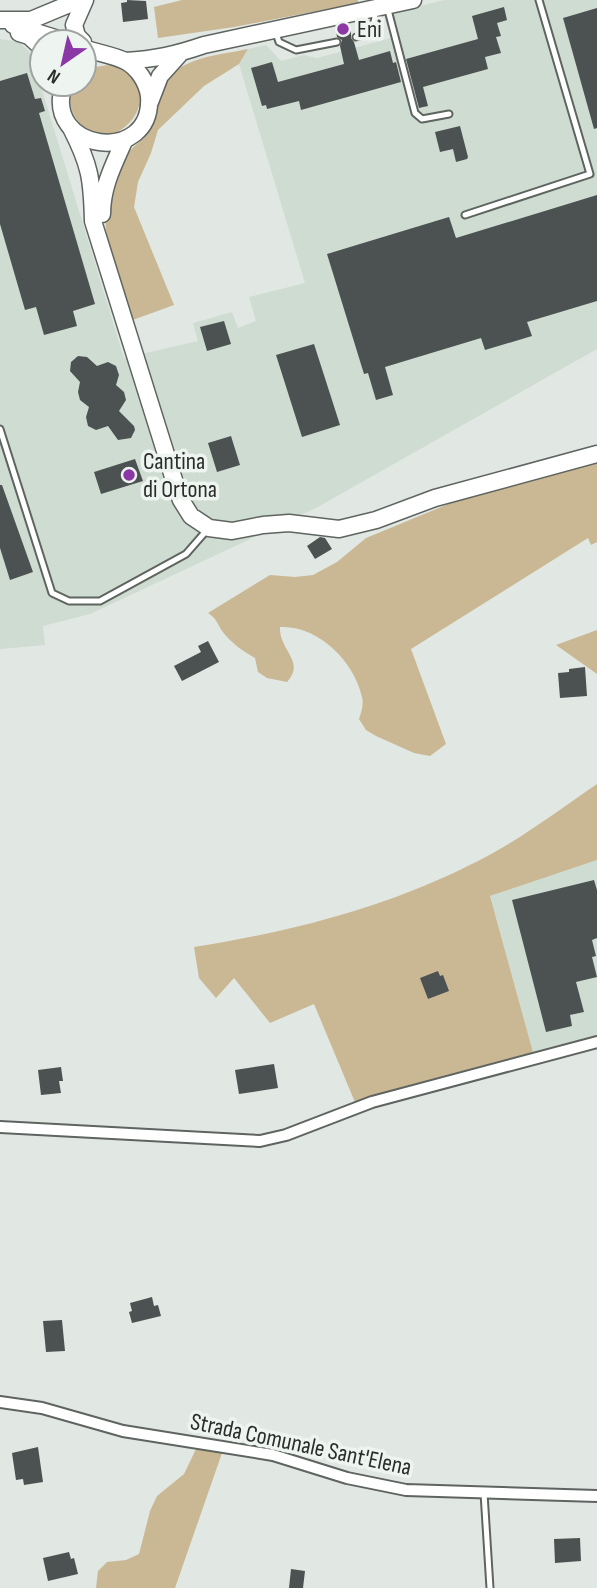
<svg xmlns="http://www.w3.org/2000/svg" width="597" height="1588" viewBox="0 0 597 1588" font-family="'Sofia Sans Condensed',sans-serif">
	<rect width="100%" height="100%" fill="#e1e7e2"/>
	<path fill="#cfdcd2" d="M444,0H597V349L316,508L90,614L43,626L45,645L0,649V39L20,42L31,54L124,358L198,341L193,323L232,312L238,328L256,321L249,297L305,283L239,64L248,49L266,45L281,61L304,55L317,58L391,38L384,15Z
		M597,860V1038L534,1056L490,896Z"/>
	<path fill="#cab894" d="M182,0H358V3L234,27L158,38L154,7Z
		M248,49L239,64L204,86L158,130L151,153L138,182L134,207L174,305L130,321C116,275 92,222 115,175C118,167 123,158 129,152C136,143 146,139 151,128C157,115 157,101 163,87C176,57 220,55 248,49Z
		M111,65C179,89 111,168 77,120C69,109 68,96 74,84H84V73C92,66 101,66 111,65Z
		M597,459V542L591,545L588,538L411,649L446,744L430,756L414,753L376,736L366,730L359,719C361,713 364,704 362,697C354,661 318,625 280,627C279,651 306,661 287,682L267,678L258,672L255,658C244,652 230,642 222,631C217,623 217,619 208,613L270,575L295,577L313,575L337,562L366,538L463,498Z
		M597,630V674L556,645Z
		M597,784V860L490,896L534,1056L357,1107L314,1004L270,1023L234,978L216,998L199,978L194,947C294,931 389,907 480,860C521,839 559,810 597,784Z
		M196,1449L222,1453L175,1588H96L98,1571L107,1562L126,1560L139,1554L150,1511L157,1496L184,1474Z"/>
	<path fill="#4b5251" d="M127,0L146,1L148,19L123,22L121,3L127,2Z
		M504,7L507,20L497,23L501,36L496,37L501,53L485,57L488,69L423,87L428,106L419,108L406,59L478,39L472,16Z
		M597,8V128L594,129L563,18Z
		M351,28V38L354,42L359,60L390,51L393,63L396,62L401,82L301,110L299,101L267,109L266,105L262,106L251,68L272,62L278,82L344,64L340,46L342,40L337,37L336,31Z
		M27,73L35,99L41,98L45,111L39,113L95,304L73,311L77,326L44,335L36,307L25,310L0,224V81Z
		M460,126L468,157L467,159L456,162L453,149L440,152L435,132Z
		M597,195V301L527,322L532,336L485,350L481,338L385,367L393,395L376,400L368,373L364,374L327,254L449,217L456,238Z
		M224,321L231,344L207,351L200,327Z
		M314,344L340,425L302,437L276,355Z
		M78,356L87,357L97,366L108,362L116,366L119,375L116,385L124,392L126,400L119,411L134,426L135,430L131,438L118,440L108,426L96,430L88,426L86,417L89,407L80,400L78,392L80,382L70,371L71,362Z
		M231,436L240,465L217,472L208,443Z
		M135,459L143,481L101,494L94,472Z
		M0,485H2L33,572L10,580L0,548Z
		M320,537L325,538L332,549L315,559L307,546Z
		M208,641L219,662L182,681L174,666L201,652L198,646Z
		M585,667L587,696L560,698L558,673L569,672V669Z
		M594,880L597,890V938L592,940L596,956L592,957L597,977L576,982L584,1012L570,1015L572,1026L546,1032L512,900Z
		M438,971L440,976L443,975L449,991L428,999L420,978Z
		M274,1064L278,1088L239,1094L235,1070Z
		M61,1067L63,1081H59L61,1093L41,1095L38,1070Z
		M152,1297L154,1306L158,1305L161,1316L132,1323L129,1312L132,1311L130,1303Z
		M62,1320L65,1351L46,1352L43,1321Z
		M38,1447L43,1482L24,1485L23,1479L16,1480L12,1453Z
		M580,1538L581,1561L555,1563L554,1539Z
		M69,1552L71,1559L74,1558L78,1574L48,1581L43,1558Z
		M291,1569L305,1571L303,1588H289Z"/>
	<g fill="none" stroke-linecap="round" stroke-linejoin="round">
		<defs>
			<path id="lane" d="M388,10L415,113L422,119L449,114
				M276,33L279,42L296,50L337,42
				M356,37L371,33L375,18L373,10
				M465,215L590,174L539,0
				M0,429L52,593L69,601H100L186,554L207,530
				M484,1493L490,1588"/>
			<path id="street" d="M0,1127L260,1141L286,1135L372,1102L597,1042
				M0,1402L42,1408L123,1431L273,1455L347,1478L406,1490L597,1496"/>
			<path id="secondary" d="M0,20H31L79,0
				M13,25L68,42
				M19,33L29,36L42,48
				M83,42L77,36L74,25L85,0
				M125,61C155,59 175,55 204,45L413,0
				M64,84C41,152 154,167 149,96C147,82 138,68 125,61C113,55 97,53 84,48
				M150,102L160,76L179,55
				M71,128C90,165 92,179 93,221L175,483L181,500L191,516L209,528L232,531L263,525L289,523L339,529L376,520L435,498L597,454
				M102,214C102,186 114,164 125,139"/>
		</defs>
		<use href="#lane" stroke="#5e645f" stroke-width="9"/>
		<use href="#street" stroke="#5e645f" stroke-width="14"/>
		<use href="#secondary" stroke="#5e645f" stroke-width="19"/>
		<use href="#lane" stroke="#fff" stroke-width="5"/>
		<use href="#street" stroke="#fff" stroke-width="10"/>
		<use href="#secondary" stroke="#fff" stroke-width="16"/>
	</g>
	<g fill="#8b38a6" stroke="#eef4ef" stroke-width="2.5">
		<circle cx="343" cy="29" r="7"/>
		<circle cx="129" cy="475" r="7"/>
	</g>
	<g text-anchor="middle" stroke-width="7" stroke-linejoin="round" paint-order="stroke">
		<g font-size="24" fill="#2b2d2b" stroke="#eef4ef" text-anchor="start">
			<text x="357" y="37">Eni</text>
			<text x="143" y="469">Cantina<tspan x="143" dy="28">di Ortona</tspan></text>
		</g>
		<g font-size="24" fill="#2b2d2b" stroke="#eef4ef">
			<text transform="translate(301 1444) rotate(12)" y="8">Strada Comunale Sant'Elena</text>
		</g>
	</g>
	<g transform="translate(63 63) rotate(214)"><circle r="33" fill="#eef4ef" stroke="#a0a4a1" stroke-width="2"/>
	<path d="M0-5L12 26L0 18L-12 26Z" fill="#8b38a6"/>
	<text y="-10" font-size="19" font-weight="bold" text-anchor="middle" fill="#2b2d2b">N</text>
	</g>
</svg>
